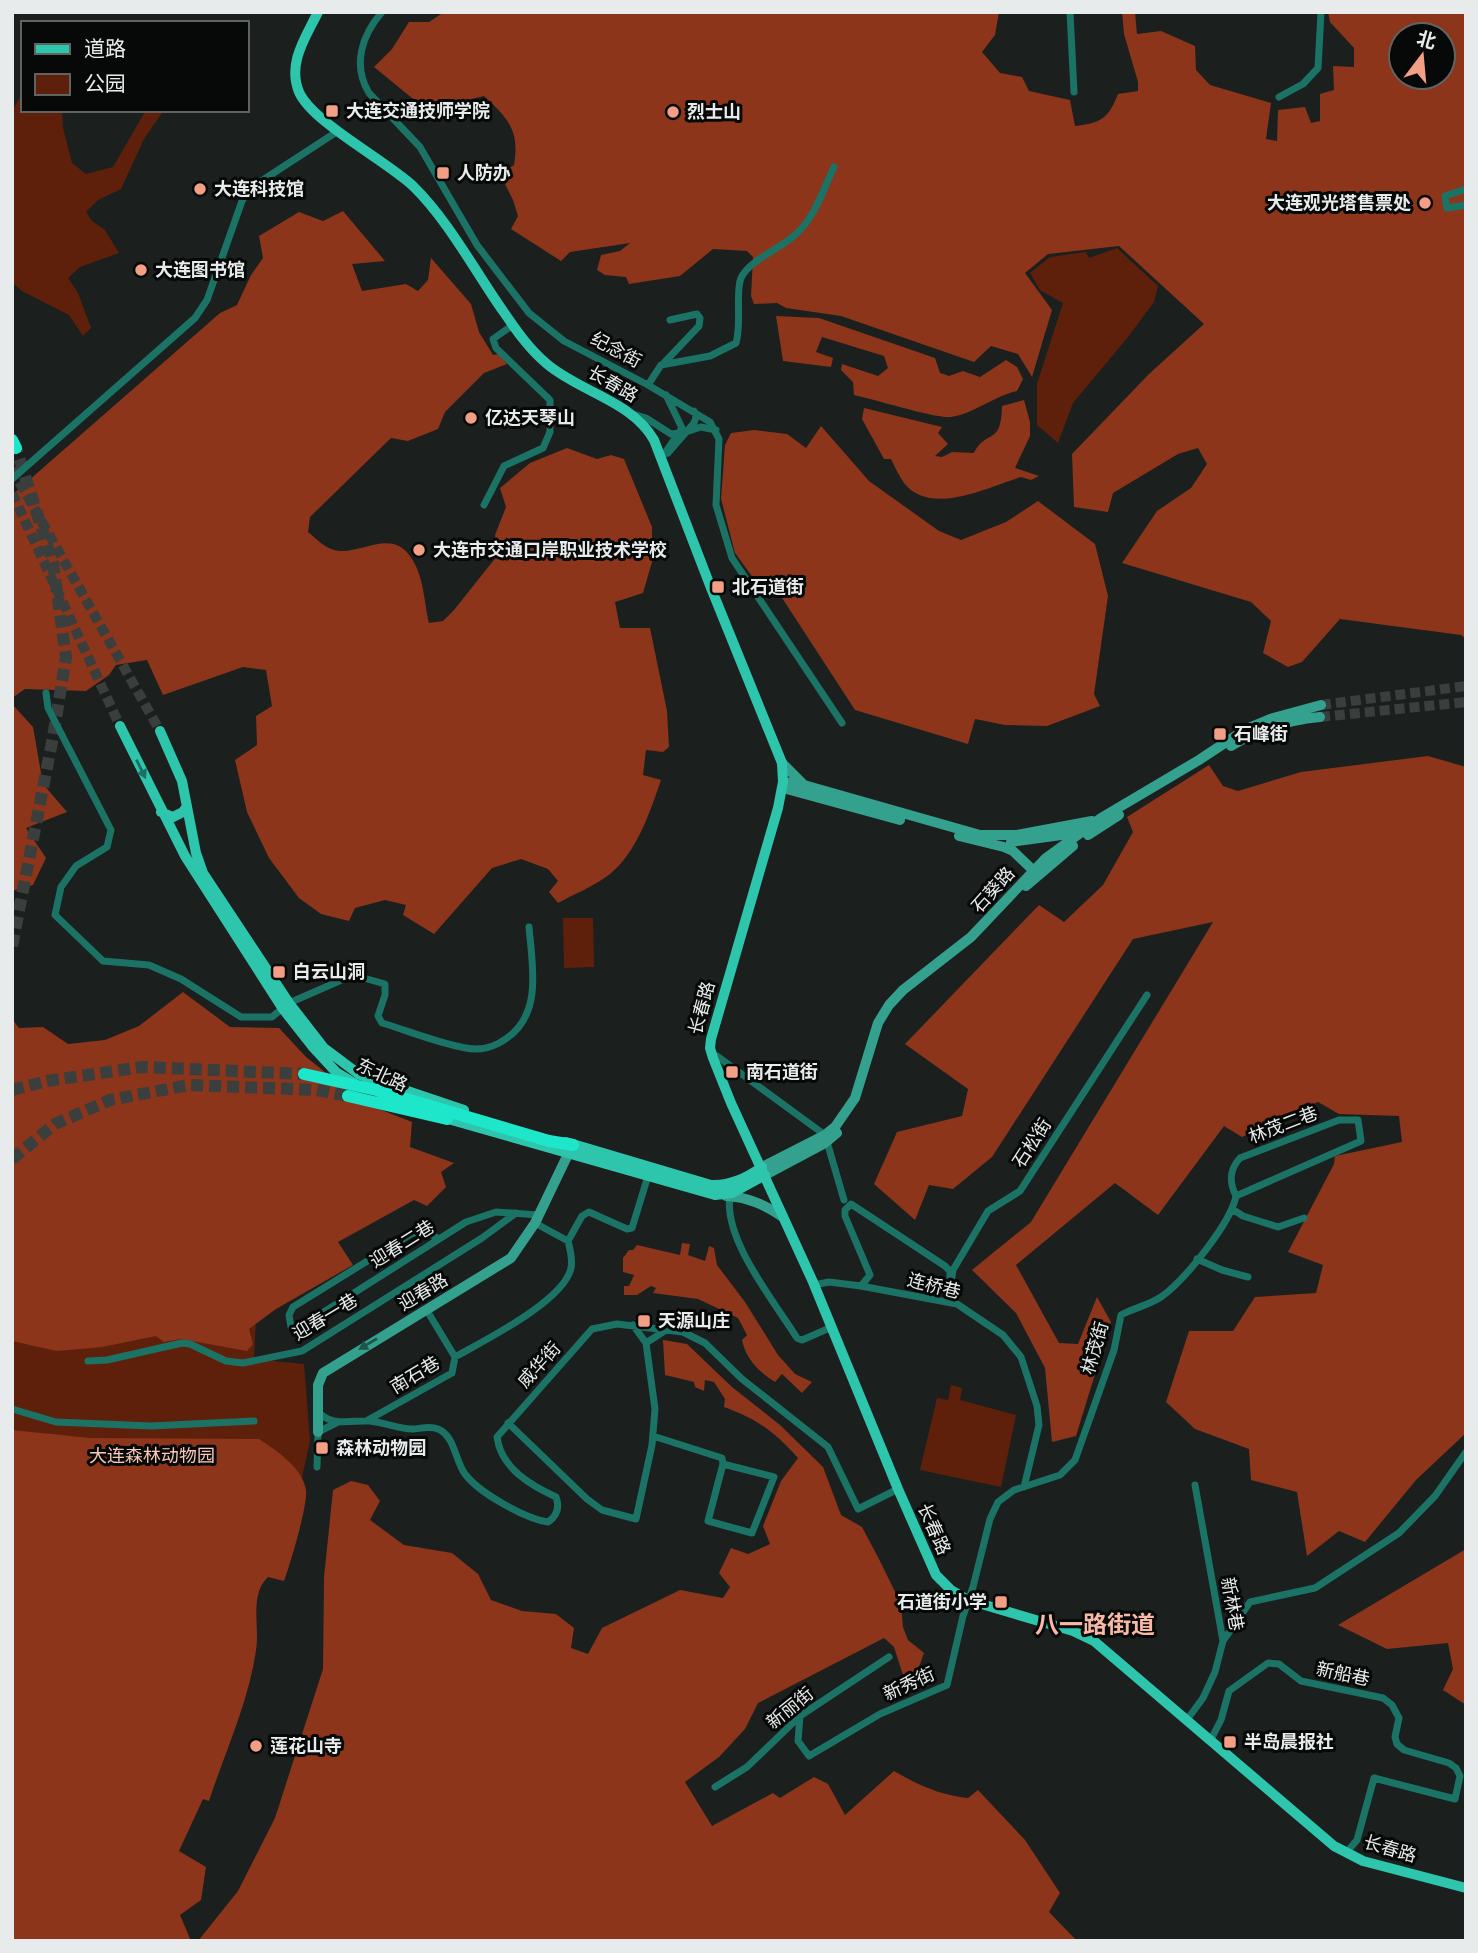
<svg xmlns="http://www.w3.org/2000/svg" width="1478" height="1953" viewBox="0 0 1478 1953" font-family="Arial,'Noto Sans SC',sans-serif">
	<rect width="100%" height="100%" fill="#1b1f1e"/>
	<path fill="#5f200b" d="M23,91V110H62L63,128L72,163L86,174L113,167L146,110H164L144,139L121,189L98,200L86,212L92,221L105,230L119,253L80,267L68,278L78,293L91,328L83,336L69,315L22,291L12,282V112Z
		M1117,248L1158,286L1154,302L1128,337L1073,403L1058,443L1037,425V384L1063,303L1040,290L1030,273L1050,257L1086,252L1089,258Z
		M563,918H593L594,967L564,968Z
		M12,1179L258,1278L254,1359L304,1364L310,1441L288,1541L16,1941H12Z
		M951,1385L962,1388L960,1400L1016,1415L1001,1487L920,1470L937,1398L948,1400Z"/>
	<path fill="#8c351a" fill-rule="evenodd" d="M444,12H999L995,35L982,52L1000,73L1022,77L1029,91L1070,100L1075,126C1101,123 1108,119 1118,94L1138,91V82L1124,34L1122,12H1135L1137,34L1161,31L1195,46L1196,70L1210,85L1271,103L1266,139L1277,141L1278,110L1305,107L1311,123L1320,121V94L1334,90L1333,66L1354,67V48L1330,22L1328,12H1466V639L1461,635L1340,619L1302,662L1288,667L1263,653L1271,621L1251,602L1122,563L1157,511L1191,488L1207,464L1198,448L1178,454L1113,493L1108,512L1074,507L1072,454L1149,374L1204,324L1119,246L1048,254L1025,273L1052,310L1032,377L1018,354L991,346L974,362L841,316L786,308L777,303L754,304L751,296L753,257L747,251L713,249L680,276L629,284L626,277L605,275L597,270L601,255L620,251L630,243L570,252L561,261L511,229L518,216L513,200L500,174L514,165C520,131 508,118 484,96L434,108L412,98L374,67L392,49L409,22H429ZM1401,35H1443V77H1401Z
		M343,211L385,261L352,264L362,291L406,284L418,291L428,280L431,258L471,304L479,332L493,355L499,354L507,364L484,373L445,412L438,429L408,441L391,438L310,517L308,532C318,540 326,550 340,551C364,552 392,530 410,556C424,575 424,602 429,623L443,621L454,610L497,556L495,535L506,507L500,488L530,463L567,448L597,459L611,455L624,459L652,527V562L643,593L615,602L620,628H650L667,711L669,747L663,752L646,750L643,775L661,780C650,812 637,852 610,874C595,886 574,894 558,903L549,892L558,881L548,869L521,859L492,868L434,934L403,915L406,905L385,900L355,908L349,921L321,914L299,898L269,858L247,812L235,760L257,745L256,716L272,706L266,670L243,667L163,695L147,660L116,665L109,675L86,691L25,689L12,698V495L220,313L237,305L251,275L263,258L259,236L299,212L323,221Z
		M776,316L819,318L935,358L940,373L949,376L963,371L980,377L1006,360L1017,367L1023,379L1017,391C994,396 973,414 951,417C937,419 873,399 854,395L853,382L841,370L842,364L878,376L888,368L884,356L822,337L816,352L833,358L831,367L783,361Z
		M1024,400L1030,422V436L1015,468L1039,476L1031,480L1021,477C987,487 931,517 904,483C899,476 895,467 891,459H884L862,419L864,408L942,427L938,433L948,444L935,456L942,457L952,452L974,453C987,428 1001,447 1002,406Z
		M821,426L869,481L939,531L961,540L1006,522L1038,501L1095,544L1108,596L1094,694L1100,706L1047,726L1005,725L975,719L968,744L855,710L773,584L762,590L735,553L721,499L725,445L731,433L754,430L787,434L806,448Z
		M12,704L33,727L43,784L67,812L26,828L46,858L33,885L12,891Z
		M1428,756L1466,767V1433L1416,1480L1365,1542L1339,1531L1307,1556L1297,1492L1251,1480L1249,1449L1195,1429L1166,1402L1189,1331H1233L1255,1297L1316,1293L1323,1265L1288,1252L1334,1164L1335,1156L1402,1142L1399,1116L1339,1114L1318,1102L1242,1137L1224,1126L1158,1215L1115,1183L1016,1265L1059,1343L1078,1344L1097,1297L1111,1322L1076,1436L1052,1442L1045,1368L1016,1313L972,1270L1031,1222L1213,922L1133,939L992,1157L953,1189L929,1185L915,1220L874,1184L897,1132L962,1116L968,1089L905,1044L1039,905L1064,922L1103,885L1133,832L1127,817L1209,765L1223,786L1238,791L1301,772Z
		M183,992L230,1027L279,1028L306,1057L364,1103L412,1122L410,1147L454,1163L441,1172L446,1187L427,1206L414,1200L338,1242L353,1265L276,1309L249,1329L253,1344L247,1351L181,1339L164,1342L156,1336L102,1347L57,1351L12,1341V1019L19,1028L43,1027L68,1044L105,1040L139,1026Z
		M682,1243L690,1244L688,1255L705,1261L709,1246L714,1248L717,1265L745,1302L778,1355L795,1374L812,1382L802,1393L782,1374L775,1382C758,1371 746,1359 742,1340L747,1335L738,1318L698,1299L653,1293L656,1288L651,1286L637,1295H624V1286H629L634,1275L623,1272V1258L629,1250H633L637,1245L680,1255Z
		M663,1340L687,1344L732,1387L780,1425L823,1467L841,1515L862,1527L880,1561L901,1604L903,1627L908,1640L924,1653L915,1678L903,1675L894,1647L884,1638L758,1703L745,1729L719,1757L685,1782L712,1826L773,1793L780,1798L814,1777L828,1784L845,1815L894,1771C916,1784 942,1796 968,1798L978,1790L1025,1840L1060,1893L1049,1912L1077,1941H198L238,1891L275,1818L323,1669L324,1577L333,1490L351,1481L368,1485L380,1501L370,1520L404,1545L452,1553L478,1574L491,1600L522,1611L556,1614L574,1628L571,1648L588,1654L602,1628L680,1590L723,1598L730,1587L719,1573L731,1548L748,1554L770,1544L763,1526L781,1481L798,1458C773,1431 759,1420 724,1407L725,1399L714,1382L705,1380L704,1391L695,1387L694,1382L665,1375Z
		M12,1430L90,1438L259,1439C276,1450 303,1468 306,1490C308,1505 290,1565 284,1581L268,1577C249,1595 260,1626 256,1650C249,1701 225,1752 209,1801L203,1799L179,1851L206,1867L201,1900L180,1915L191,1941H12Z
		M1466,1549V1705L1443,1690L1453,1669L1448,1643L1387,1649L1338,1625Z"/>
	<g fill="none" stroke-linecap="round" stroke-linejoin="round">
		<path stroke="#3a3e3d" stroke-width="10" stroke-dasharray="10 5" stroke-linecap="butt" d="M1321,705L1466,686
			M1320,717L1466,702"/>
		<path stroke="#3a3e3d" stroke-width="10" stroke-dasharray="10 5" stroke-linecap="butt" d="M12,469L160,731
			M12,493L120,726"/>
		<path stroke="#3a3e3d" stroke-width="12" stroke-dasharray="12 6" stroke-linecap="butt" d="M12,946L53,737L66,657L53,563L16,448
			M12,1090L47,1081L142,1067L304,1074
			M12,1159L55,1124L110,1100L189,1085L317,1090L348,1096"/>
		<path stroke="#1b7365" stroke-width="7" d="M382,12C362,35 352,65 369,93L420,147L477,245L529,313L564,341L648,385L710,422L719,439L716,505L732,558L842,723
			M1070,12L1074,92
			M1279,97L1303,84L1318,68L1321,12
			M1466,189L1445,196L1447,208L1466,205
			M662,365L699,326L700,318L697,314L670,320
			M648,385L661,365L710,356L736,343C742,323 735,292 741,278C749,260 782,248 796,234C815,217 823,190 834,167
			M633,414L646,418L671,434L679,433
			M689,431L701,427L716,430
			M668,453L694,423L696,417L694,411
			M661,459L682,428L666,395
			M12,479L195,318L207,300L242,201L249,189L338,131
			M484,505L504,466L543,448L550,432V400L496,348L493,339L513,325
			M46,693L48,708L111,830L107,847L76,866L61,887L55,915L103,961L149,965L181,979L241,1017H272L289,1003L353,975L385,984V995L378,1016L382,1023C409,1031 437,1043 466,1048C480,1051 495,1047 507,1038C543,1013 532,964 529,927
			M717,1056L825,1135L844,1200
			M730,1196C723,1239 774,1301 797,1338L802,1340L832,1327
			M1232,1209L1243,1216L1278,1227L1304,1218
			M535,1223L568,1241
			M439,1239C429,1233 422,1229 411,1234L293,1307L289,1315L291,1327L297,1329L466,1222L496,1212L538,1215
			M1197,1259L1222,1270L1248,1277
			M814,1285L829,1282L861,1286L957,1304L1003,1335L1021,1357L1037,1406L1039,1425L1024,1487
			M861,1286L870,1275L845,1216V1210L851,1204L945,1266L950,1271V1279
			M948,1302L952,1292L951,1283L953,1270L988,1211L1020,1191L1147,995
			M646,1343L666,1330
			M455,1357C485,1340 564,1301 571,1268C573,1259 570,1249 568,1241L582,1216L589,1212L627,1229L632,1228L648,1176
			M88,1361L107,1360L182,1343L190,1344L226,1361L243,1363L302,1351L482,1238L516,1213
			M12,1409L56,1422L151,1426L254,1421
			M318,1412C332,1427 352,1420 369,1421C384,1422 397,1429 412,1429C421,1429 429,1425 438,1429C455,1436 455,1461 465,1474C479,1493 526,1519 548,1522C557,1516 560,1508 556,1497C530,1485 501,1468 497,1437L592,1329L617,1324L683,1332L705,1343L742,1379L828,1447L858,1509L898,1489
			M368,1420L452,1373L455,1357L426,1309
			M508,1423L587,1499L602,1510L636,1519L652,1445L655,1409L646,1343L633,1325
			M653,1436L722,1458L723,1464L708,1521L752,1533L774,1477L723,1464
			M317,1467L318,1432L338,1422
			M1223,1641L1250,1602L1315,1588L1399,1533L1435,1496L1466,1452
			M800,1716L798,1741L809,1756L880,1714L947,1685L963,1616L973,1587L990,1519L998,1502L1014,1490L1060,1475L1075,1460L1114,1350L1121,1315C1134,1308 1149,1305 1161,1297C1184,1281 1231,1223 1236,1196L1361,1141L1358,1120H1339L1240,1158C1229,1170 1229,1182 1236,1196
			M1186,1721L1203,1698L1215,1672L1223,1641L1195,1485
			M1210,1741L1221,1720L1229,1691L1268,1663L1279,1664L1301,1681L1383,1698L1392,1705L1399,1718L1395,1737L1397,1744L1404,1750L1449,1763L1456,1768L1460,1776L1455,1799L1374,1778L1357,1840L1346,1853
			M715,1787L747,1767L800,1716L889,1657"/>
		<path stroke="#34a08e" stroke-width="10" d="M1231,746C1259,729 1287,720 1320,717
			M782,763L804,785
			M783,782L804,785L980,835H1017L1092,821
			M783,788L900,820
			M1088,835L1119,815
			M959,836L1004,847L1013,851L1037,874
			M1011,842L1076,833
			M1026,886L1073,846
			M762,1167L825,1135L835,1127L855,1098L878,1023L889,1005L903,990L971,937L1046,858L1101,818L1199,760L1246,729L1270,719L1321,705
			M765,1175L825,1143L837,1133
			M726,1196C748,1197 765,1205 783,1217
			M318,1432V1385L323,1373L511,1258L535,1223L571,1148"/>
		<path stroke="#2ec5ad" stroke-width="10" d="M318,12C306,37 287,63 299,92C312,122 385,160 413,186C448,220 475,271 503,311C516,330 529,349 547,364C580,392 632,401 654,440L711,588L782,763L783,782L778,808L711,1039L710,1048L713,1058L731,1103L813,1282L898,1489L936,1575L951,1590L968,1600L1073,1631L1094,1641L1334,1846L1363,1861L1466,1888
			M120,726L185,856L283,1009L312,1046L336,1072L354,1083
			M160,731L182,781L196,853L203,873L289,1003L324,1048L360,1075L464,1110
			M161,812L173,817L183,812L187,806
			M441,1117L715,1195L732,1193L765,1175
			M566,1142L711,1185C730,1186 746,1178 762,1167"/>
		<path stroke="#1de6ca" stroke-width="12" d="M12,440L16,448
			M304,1074L376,1090L549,1141L573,1145
			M348,1096L447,1119"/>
	</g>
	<defs><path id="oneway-solid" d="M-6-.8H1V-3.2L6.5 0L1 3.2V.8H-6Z" transform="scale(1.75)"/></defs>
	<use fill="#1c7063" href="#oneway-solid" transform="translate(141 769) rotate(64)"/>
	<use fill="#1e544b" href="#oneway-solid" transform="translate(368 1344) rotate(149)"/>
	<g fill="#f39f85" stroke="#070908" stroke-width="2.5">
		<rect x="325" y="104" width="14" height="14" rx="3.5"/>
		<circle cx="673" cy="112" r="7"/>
		<rect x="436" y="166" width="14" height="14" rx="3.5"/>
		<circle cx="200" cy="189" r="7"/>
		<circle cx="1425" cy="203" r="7"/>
		<circle cx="141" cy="270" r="7"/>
		<circle cx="471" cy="418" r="7"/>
		<circle cx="419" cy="550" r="7"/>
		<rect x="711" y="580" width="14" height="14" rx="3.5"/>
		<rect x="1213" y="727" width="14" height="14" rx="3.5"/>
		<rect x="272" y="965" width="14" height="14" rx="3.5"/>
		<rect x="725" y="1065" width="14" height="14" rx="3.5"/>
		<rect x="637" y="1314" width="14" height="14" rx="3.5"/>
		<rect x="315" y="1441" width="14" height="14" rx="3.5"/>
		<rect x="994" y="1595" width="14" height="14" rx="3.5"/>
		<rect x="1223" y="1735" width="14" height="14" rx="3.5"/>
		<circle cx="256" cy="1746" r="7"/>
	</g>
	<g text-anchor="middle" stroke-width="6" stroke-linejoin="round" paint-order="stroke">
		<g font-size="18" font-weight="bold" fill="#e8ebeb" stroke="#070908" text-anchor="start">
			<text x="346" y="117">大连交通技师学院</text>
			<text x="687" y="118">烈士山</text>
			<text x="457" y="179">人防办</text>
			<text x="214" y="195">大连科技馆</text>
			<text x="1411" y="209" text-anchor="end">大连观光塔售票处</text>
			<text x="155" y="276">大连图书馆</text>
			<text x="485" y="424">亿达天琴山</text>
			<text x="433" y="556">大连市交通口岸职业技术学校</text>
			<text x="732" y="593">北石道街</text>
			<text x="1234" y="740">石峰街</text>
			<text x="293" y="978">白云山洞</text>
			<text x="746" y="1078">南石道街</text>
			<text x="658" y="1327">天源山庄</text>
			<text x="336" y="1454">森林动物园</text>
			<text x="987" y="1608" text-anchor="end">石道街小学</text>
			<text x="1244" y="1748">半岛晨报社</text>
			<text x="270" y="1752">莲花山寺</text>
		</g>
		<g font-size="18" fill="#e8ebeb" stroke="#070908">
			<text transform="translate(616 350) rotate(28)" y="6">纪念街</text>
			<text transform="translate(613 384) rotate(30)" y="6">长春路</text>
			<text transform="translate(993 890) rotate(-48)" y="6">石葵路</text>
			<text transform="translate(702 1008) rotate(-75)" y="6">长春路</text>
			<text transform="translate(382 1075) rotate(25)" y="6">东北路</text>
			<text transform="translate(1283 1125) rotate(-21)" y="6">林茂二巷</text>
			<text transform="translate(1032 1143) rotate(-57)" y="6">石松街</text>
			<text transform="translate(402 1244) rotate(-32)" y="6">迎春二巷</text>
			<text transform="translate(934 1286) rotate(14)" y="6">连桥巷</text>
			<text transform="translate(423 1292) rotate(-31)" y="6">迎春路</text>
			<text transform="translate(325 1317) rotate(-31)" y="6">迎春一巷</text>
			<text transform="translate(1095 1348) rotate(-74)" y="6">林茂街</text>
			<text transform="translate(539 1365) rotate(-48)" y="6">威华街</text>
			<text transform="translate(415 1375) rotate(-31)" y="6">南石巷</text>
			<text transform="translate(934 1529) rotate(66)" y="6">长春路</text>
			<text transform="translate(1232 1604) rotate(80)" y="6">新林巷</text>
			<text transform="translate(1343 1674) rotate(12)" y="6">新船巷</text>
			<text transform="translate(909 1684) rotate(-25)" y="6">新秀街</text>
			<text transform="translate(790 1708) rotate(-39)" y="6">新丽街</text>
			<text transform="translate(1390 1849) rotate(16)" y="6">长春路</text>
		</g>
		<g font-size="18" fill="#fac7b8" stroke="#070908">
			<text x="152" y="1462">大连森林动物园</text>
		</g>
		<g font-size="24" font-weight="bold" fill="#f9b8a5" stroke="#070908">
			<text x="1095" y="1633">八一路街道</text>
		</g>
	</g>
	<rect width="1478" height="1953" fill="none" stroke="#e8ebeb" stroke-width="28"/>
	<rect x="21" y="21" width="228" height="91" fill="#070908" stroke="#616363" stroke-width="2"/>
	<rect x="35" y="44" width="35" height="10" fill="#2ec5ad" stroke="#616363" stroke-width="2"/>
	<text x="84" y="56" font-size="21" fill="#e8ebeb">道路</text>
	<rect x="35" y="74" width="35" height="21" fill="#5f200b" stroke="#616363" stroke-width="2"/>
	<text x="84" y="91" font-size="21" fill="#e8ebeb">公园</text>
	<g transform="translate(1422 56) rotate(16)"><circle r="33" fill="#070908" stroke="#616363" stroke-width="2"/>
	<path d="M0-5L12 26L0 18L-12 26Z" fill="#f39f85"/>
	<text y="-10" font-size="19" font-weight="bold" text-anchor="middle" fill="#e8ebeb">北</text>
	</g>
</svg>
